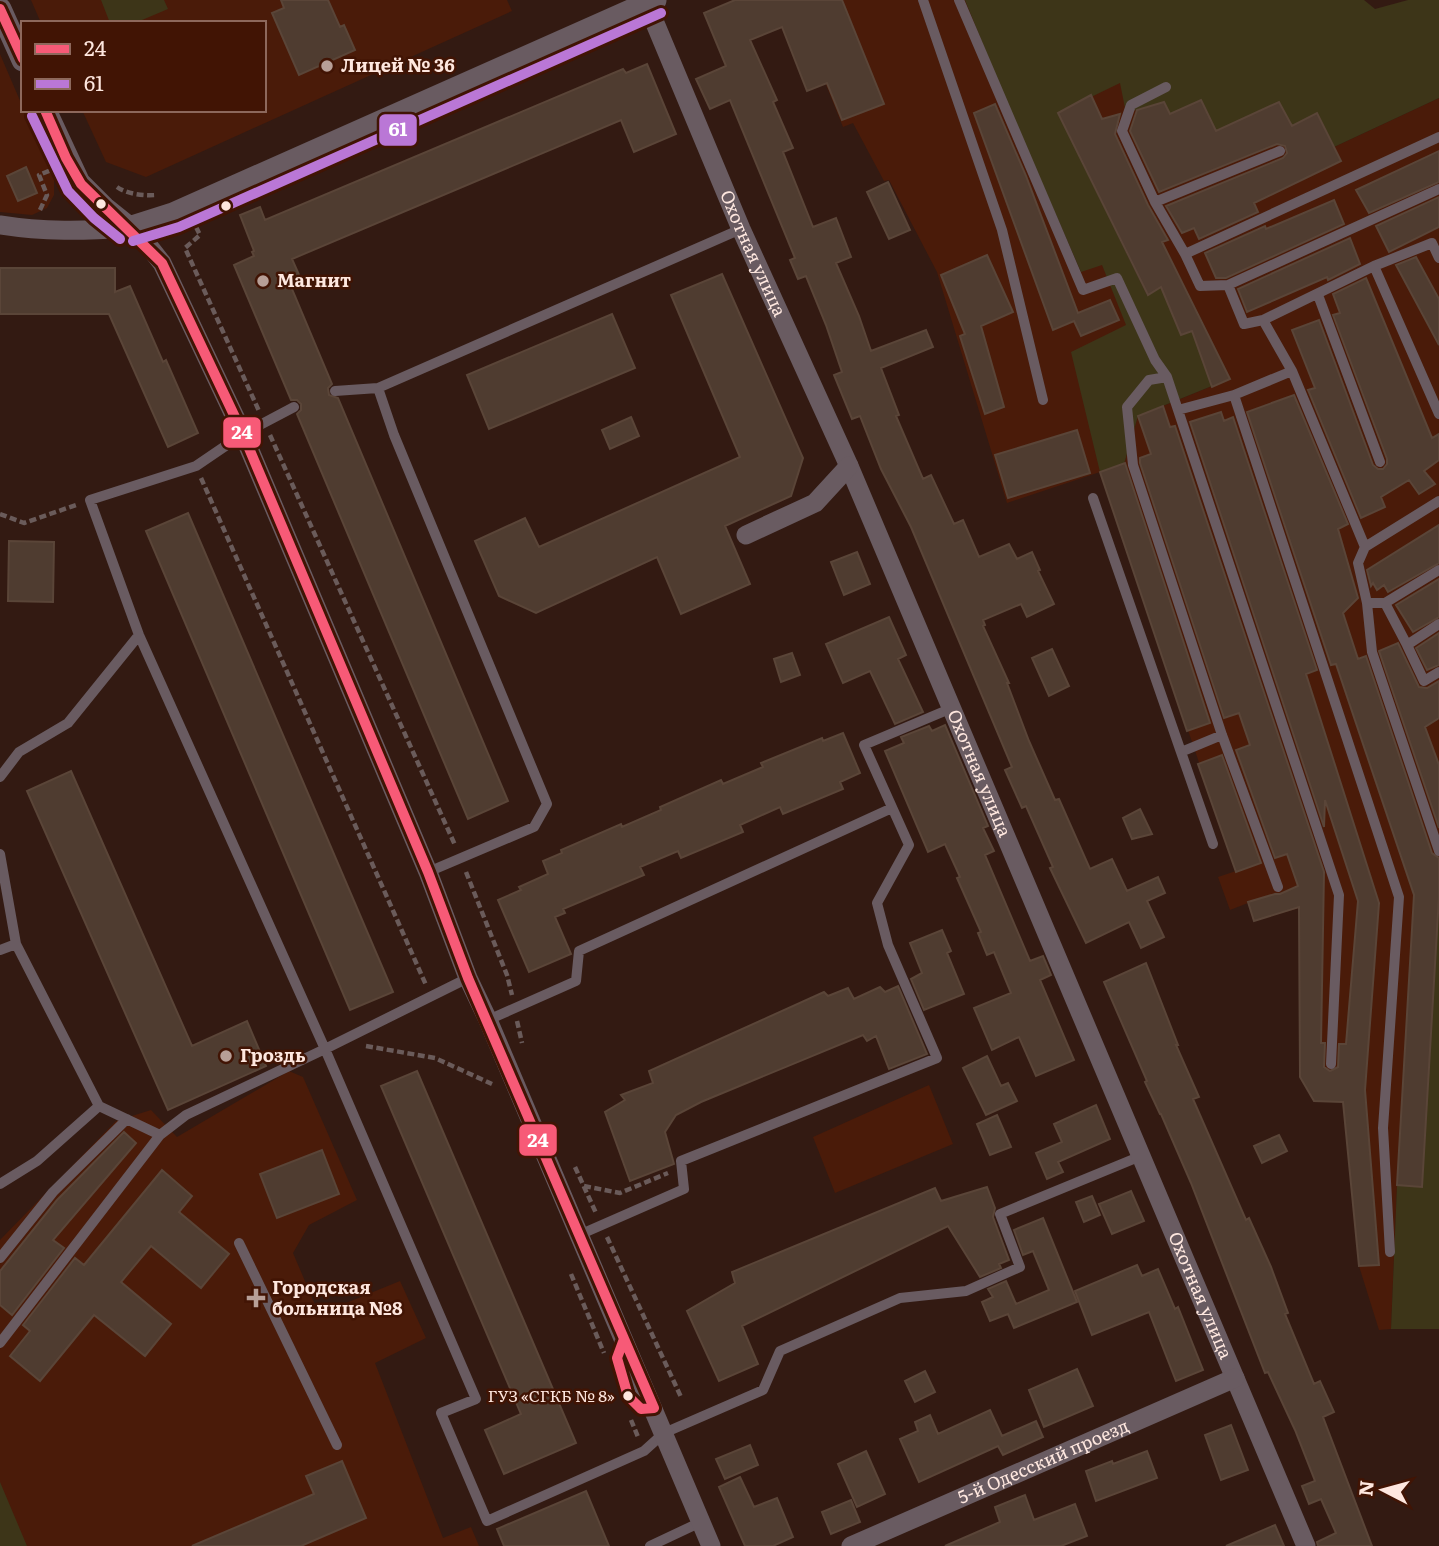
<svg xmlns="http://www.w3.org/2000/svg" width="1439" height="1546" viewBox="0 0 1439 1546" font-family="Literata,serif">
	<rect width="100%" height="100%" fill="#331a12"/>
	<path fill="#4a1b09" d="M31,0H507L512,11L146,177L106,162L82,110H264V23H41Z
		M792,0H965L1004,96L1080,271L1102,264L1127,325L1124,463L1138,416L1212,386L1192,332L1181,335L1160,288L1148,295L1058,113L1120,82L1164,102L1170,114L1201,100L1317,113L1334,147L1439,98V896L1422,1187L1397,1186L1391,1329L1379,1330L1359,1266L1343,1102L1314,1101L1300,1077L1299,908L1254,921L1248,903L1230,910L1218,877L1236,871L1100,472L1007,503L937,272L889,180L884,181L853,123L843,127Z
		M0,54L54,180V195L47,208L32,215L0,212Z
		M289,1071L303,1077L357,1200L309,1225L293,1253L319,1314L400,1281L426,1338L375,1363L443,1538L471,1527L479,1546H0V1240L116,1121L151,1110L177,1137Z
		M929,1085L953,1144L835,1193L813,1137Z"/>
	<path fill="#3d3518" d="M101,0H164L168,9L135,23H110Z
		M965,0H1364L1375,9L1408,0H1439V98L1334,147L1317,113L1292,126L1216,131L1201,100L1170,114L1164,102L1126,113L1120,83L1058,113L1147,295L1161,287L1181,335L1192,331L1212,386L1138,416L1124,464L1100,472L1071,352L1126,325L1102,265L1081,272L1004,96Z
		M1439,896V1329H1391L1397,1185L1422,1187Z
		M0,1482L27,1546H0Z"/>
	<path fill="#4f3c30" stroke="#5a4538" stroke-width="2" d="M281,0H328L340,27L344,25L355,50L299,75L272,13L284,8Z
		M735,0H842L884,104L842,120L827,83L807,91L782,27L750,40L777,100L773,102L793,148L783,152L813,227L836,218L851,257L836,263L859,316L871,351L926,330L933,347L881,368L899,415L896,416L923,479L931,475L954,524L963,520L979,557L1009,544L1017,559L1032,552L1040,570L1038,571L1054,604L1027,617L1021,604L983,620L985,625L983,626L1009,683H1007L1029,741L1055,800L1059,799L1090,869L1112,859L1127,891L1158,877L1165,893L1147,901L1164,937L1141,948L1129,922L1086,943L1050,868L1053,867L1026,806L1022,808L1005,770L1012,767L911,527L881,469L860,416L852,419L834,375L842,372L826,325L806,276L798,279L790,260L795,258L730,100L710,109L696,79L726,66L704,13Z
		M647,64L676,134L634,152L621,120L292,259L300,277L289,282L332,384L328,388L329,395L338,398L508,801L468,819L297,414L301,410V404L297,400H291L234,265L254,256L252,252L254,251L240,215L260,207L265,220L623,69L626,73Z
		M1091,95L1102,119L1120,114L1115,134L1148,205L1168,240L1162,242L1230,379L1212,387L1192,331L1181,335L1161,287L1148,295L1058,113Z
		M1201,100L1216,131L1279,102L1292,126L1317,113L1341,161L1254,203L1258,212L1199,239L1194,228L1182,233L1166,206L1283,158L1287,153L1285,146L1277,144L1159,192L1130,131L1137,110L1164,102L1170,114Z
		M995,104L1026,176L1078,313L1110,300L1119,320L1081,336L1074,321L1053,330L974,113Z
		M1439,151V182L1369,213L1356,190Z
		M26,167L37,193L18,201L7,176Z
		M888,182L910,230L889,239L867,192Z
		M1439,197V227L1389,252L1376,226Z
		M1334,200L1344,224L1226,278H1216L1205,253L1265,226L1266,229Z
		M1350,238L1360,264L1328,280L1327,277L1247,312L1238,289Z
		M987,255L1013,312L981,326L1004,407L985,414L960,336L965,334L941,275Z
		M1416,257L1439,299V345L1396,265Z
		M0,268H115V292L130,286L163,362L166,360L198,433L168,447L109,314H0Z
		M722,274L803,458L791,496L725,526L750,584L681,614L657,557L536,613L499,596L475,541L525,518L539,547L740,457L671,295Z
		M1366,278L1432,438L1439,434V460L1424,471L1435,484L1419,494L1409,480L1381,497L1385,507L1361,518L1308,390L1315,388L1292,330L1319,320L1373,465L1378,469H1383L1387,464V459L1333,315L1340,313L1333,294Z
		M612,314L635,368L489,429L467,375Z
		M1294,395L1348,524L1338,529L1358,598L1343,613L1358,659L1366,656L1432,853L1439,858V896L1422,1187L1397,1185L1414,895L1336,664L1331,665L1247,412Z
		M1163,406L1170,427L1175,426L1324,872L1321,1043H1325L1324,1067L1330,1071L1338,1067L1339,1044H1346L1358,901L1325,800L1324,827L1190,422L1221,412L1224,421L1233,417L1317,670L1306,674L1379,903L1365,1090L1379,1265L1359,1266L1343,1102L1314,1101L1300,1077L1299,907L1254,921L1248,902L1275,894H1280L1298,886L1287,854L1275,858L1236,750L1250,745L1239,713L1224,718L1140,463V458L1151,454L1138,416Z
		M631,417L639,436L610,449L602,430Z
		M1077,430L1090,473L1008,498L995,455Z
		M1125,463L1210,723L1187,731L1100,472Z
		M188,513L393,992L350,1010L146,531Z
		M1439,525V563L1388,592L1384,585L1377,590L1373,583L1371,586L1367,570Z
		M9,541L54,542L53,602L8,601Z
		M857,552L870,584L844,595L831,562Z
		M1439,579V617L1413,632L1396,605Z
		M889,617L906,655L898,659L923,712L895,724L870,671L843,683L826,644Z
		M1439,633V665L1427,670L1416,648Z
		M1398,643L1419,687L1427,688L1439,681V718L1425,727L1439,765V828L1379,651Z
		M1052,649L1069,686L1049,696L1032,658Z
		M792,653L800,675L781,682L774,659Z
		M945,725L988,826L983,828L994,851L985,855L1030,961L1043,956L1051,975L1040,980L1074,1060L1036,1076L1019,1037L992,1050L974,1008L1011,993L994,952L987,955L978,933L981,932L957,878L960,877L945,844L928,852L885,751L904,743L901,737L929,726L932,731Z
		M843,733L860,773L840,782L843,789L783,814L780,807L740,825L743,832L681,858L678,851L640,867L644,875L563,909L565,913L555,917L571,954L529,972L498,900L521,890L519,887L548,874L543,861L562,853L561,850L621,824L622,827L661,810L660,807L721,780L723,784L763,767L761,763L822,738L823,741Z
		M1222,755L1261,863L1236,872L1198,764Z
		M71,771L192,1046L247,1021L266,1066L168,1110L27,791Z
		M1140,809L1152,834L1132,839L1123,818Z
		M942,930L951,951L947,953L964,994L924,1010L911,979L922,973L910,943Z
		M1146,963L1178,1045H1176L1199,1097L1193,1099L1246,1220L1249,1218L1271,1267L1288,1313L1285,1314L1314,1384L1320,1381L1334,1412L1323,1417L1372,1546H1318L1317,1542L1336,1533L1321,1499L1309,1504L1302,1486L1315,1481L1295,1430L1268,1372L1265,1373L1191,1183L1161,1114H1160L1145,1082L1147,1081L1104,982Z
		M898,986L927,1054L889,1069L876,1036L867,1041L863,1035L701,1102L676,1115L665,1132L674,1164L630,1181L605,1112L625,1100L621,1095L653,1083L649,1071L824,992L828,996L848,988L854,999L880,987L885,992Z
		M987,1056L1001,1086L1008,1083L1017,1101L986,1115L963,1068Z
		M417,1071L576,1443L504,1474L485,1430L521,1414L381,1086Z
		M1096,1105L1110,1139L1058,1162L1063,1172L1047,1179L1036,1153L1062,1142L1054,1124Z
		M997,1115L1011,1147L990,1155L977,1124Z
		M124,1132L136,1143L53,1240L64,1248L12,1315L0,1305V1271L57,1200Z
		M1279,1135L1287,1151L1262,1163L1254,1146Z
		M322,1150L339,1194L277,1218L260,1174Z
		M162,1170L192,1196L179,1212L229,1254L201,1288L151,1246L121,1282L171,1324L145,1356L94,1315L40,1381L10,1356L30,1331L23,1325L75,1258L84,1265Z
		M987,1187L995,1208L993,1217L1009,1260L999,1264L1001,1268L980,1277L948,1226L742,1326L758,1364L719,1381L687,1311L735,1283L732,1272L935,1188L941,1201Z
		M1131,1191L1144,1221L1112,1234L1099,1204Z
		M1092,1196L1100,1215L1084,1222L1076,1202Z
		M1043,1218L1077,1302L1014,1328L1008,1314L990,1321L982,1302L993,1297L988,1289L1006,1281L1016,1304L1049,1290L1033,1251L1023,1255L1014,1230Z
		M1137,1265L1142,1276L1158,1269L1175,1309L1178,1307L1203,1370L1176,1381L1149,1312L1092,1335L1075,1291Z
		M1077,1369L1093,1406L1044,1427L1029,1390Z
		M925,1371L935,1392L915,1402L905,1381Z
		M990,1410L1002,1436L1036,1421L1043,1437L1003,1455L998,1446L919,1482L900,1439L918,1431L915,1422L930,1415L938,1434Z
		M1231,1425L1248,1470L1221,1480L1205,1435Z
		M750,1445L758,1465L725,1479L716,1459Z
		M866,1451L885,1494L857,1507L838,1464Z
		M1147,1451L1157,1478L1096,1501L1086,1471L1112,1461L1113,1464Z
		M342,1461L366,1518L301,1546H192L314,1494L306,1476Z
		M740,1477L754,1507L777,1498L793,1537L773,1546H745L719,1487Z
		M586,1491L609,1546H504L497,1529Z
		M1025,1495L1034,1520L1075,1504L1087,1536L1061,1546H945L1000,1522L995,1507Z
		M851,1500L860,1522L831,1534L822,1512Z
		M1275,1525L1284,1546H1226Z"/>
	<g fill="none" stroke-linecap="round" stroke-linejoin="round">
		<path stroke="#6a5b5a" stroke-width="4.5" stroke-dasharray="7 3.5" stroke-linecap="butt" d="M117,187C127,194 143,196 156,195
			M40,210L47,195L39,175L51,170
			M196,227L200,235L185,248L259,411
			M270,435L455,845
			M201,478L426,985
			M0,514L24,523L76,505
			M466,872L507,975L512,995
			M517,1021L522,1043
			M366,1046L435,1058L492,1084
			M575,1167L596,1213
			M584,1186L620,1193L668,1173
			M607,1237L681,1397
			M571,1274L604,1353
			M631,1420L638,1437"/>
		<path stroke="#695b61" stroke-width="10" d="M923,0L1002,230L1043,400
			M959,0L1083,290L1117,278L1155,360L1167,377L1178,410L1339,895L1331,1064
			M1166,87L1131,105L1122,131L1155,202L1185,254L1439,137
			M1155,202L1280,151
			M1185,254L1200,286L1228,285L1439,189
			M1439,258L1432,243L1374,266L1263,320L1292,371L1365,547L1439,501
			M1374,266L1439,414
			M1228,285L1244,324L1263,320
			M1318,295L1380,462
			M1167,377L1149,380L1127,407L1133,465L1222,735L1278,887
			M378,388L394,435L547,804L534,827L428,872
			M335,391L378,388L741,229
			M1234,395L1399,897L1383,1128L1390,1252
			M294,407L243,434L196,466L90,500L139,635L325,1049L468,978
			M1178,410L1234,395L1292,371
			M1093,498L1181,752
			M1365,547L1358,563L1367,603H1385
			M1367,603L1372,652L1439,851
			M1439,624L1407,645L1424,681L1439,672
			M1407,645L1385,603L1439,570
			M0,777L19,752L68,723L139,635
			M1213,844L1181,752L1222,735
			M0,854L16,944L99,1106L160,1135L186,1115L325,1049L476,1399L441,1413L487,1521L644,1451L664,1433L763,1390L780,1351L900,1298L966,1291L1020,1267L1000,1214L1141,1156
			M0,950L16,944
			M488,1020L576,981L579,951L892,808
			M0,1184L37,1161L99,1106
			M579,1235L684,1189L681,1161L937,1058L888,945L877,903L909,845L864,745L952,708
			M239,1243L337,1445
			M0,1258L53,1192L127,1119
			M623,1342L617,1358L628,1396L641,1409L653,1408
			M0,1343L160,1135
			M650,1546L701,1522"/>
		<g stroke="#695b61" stroke-width="19">
			<path id="s1" d="M647,4L741,229L849,466L1306,1546"/>
			<path d="M0,225C43,232 85,231 129,228L147,244L162,263L243,434L428,872L468,978L488,1020L711,1546"/>
			<path d="M746,535L815,503L849,466"/>
			<path id="s2" d="M851,1546L1235,1378"/>
		</g>
		<path stroke="#695b61" stroke-width="23" d="M0,9L23,60
			M45,110L79,183L104,208L129,228L173,214L655,0"/>
		<defs>
			<path id="bus-1" d="M0,9L23,59
				M45,110L66,158L81,184L162,263L243,434L428,872L468,978L654,1408L641,1409L628,1396L617,1358L624,1339"/>
			<path id="bus-2" d="M32,116L68,191L94,218L120,239
				M133,241L179,227L661,13"/>
		</defs>
		<use href="#bus-1" stroke="#411404" stroke-width="16"/>
		<use href="#bus-2" stroke="#411404" stroke-width="16"/>
		<use href="#bus-1" stroke="#f75a77" stroke-width="10"/>
		<use href="#bus-2" stroke="#ba77d6" stroke-width="10"/>
	</g>
	<g fill="#b79f97" stroke="#411404" stroke-width="2.5">
		<circle cx="327" cy="66" r="7"/>
		<circle cx="263" cy="281" r="7"/>
		<circle cx="226" cy="1056" r="7"/>
		<path d="M252.5 1287.5h7v7h7v7h-7v7h-7v-7h-7v-7h7z"/>
	</g>
	<g fill="#fee7df" stroke="#411404" stroke-width="2.5">
		<circle cx="101" cy="204" r="6"/>
		<circle cx="226" cy="206" r="6"/>
		<circle cx="628" cy="1396" r="6"/>
	</g>
	<g text-anchor="middle" stroke-width="5" stroke-linejoin="round" paint-order="stroke">
		<g font-size="16" fill="#fee7df" stroke="#411404" text-anchor="end">
			<text x="615" y="1402">ГУЗ «СГКБ № 8»</text>
		</g>
		<g font-size="18" font-weight="bold" fill="#fee7df" stroke="#411404" text-anchor="start">
			<text x="341" y="72">Лицей № 36</text>
			<text x="277" y="287">Магнит</text>
			<text x="240" y="1062">Гроздь</text>
			<text x="272" y="1294">Городская<tspan x="272" dy="21">больница №8</tspan></text>
		</g>
		<g font-size="18" fill="#fee7df" stroke="#411404">
			<text dy="6" stroke="none"><textPath href="#s1" startOffset="271">Охотная улица</textPath></text>
			<text dy="6" stroke="none"><textPath href="#s1" startOffset="838">Охотная улица</textPath></text>
			<text dy="6" stroke="none"><textPath href="#s1" startOffset="1405">Охотная улица</textPath></text>
			<text dy="6" stroke="none"><textPath href="#s2" startOffset="210">5-й Одесский проезд</textPath></text>
		</g>
	</g>
	<g stroke="#411404" stroke-width="2.5">
		<rect x="378" y="113" width="40" height="34" rx="7" fill="#ba77d6"/>
		<rect x="222" y="416" width="40" height="33" rx="7" fill="#f75a77"/>
		<rect x="518" y="1123" width="40" height="34" rx="7" fill="#f75a77"/>
	</g>
	<g font-size="19" text-anchor="middle" font-weight="bold" fill="#fff">
		<text x="398" y="136">61</text>
		<text x="242" y="439">24</text>
		<text x="538" y="1147">24</text>
	</g>
	<rect x="21" y="21" width="245" height="91" fill="#411404" stroke="#8d685c" stroke-width="2"/>
	<rect x="35" y="44" width="35" height="10" fill="#f75a77" stroke="#8d685c" stroke-width="2"/>
	<text x="84" y="56" font-size="21" fill="#fee7df">24</text>
	<rect x="35" y="79" width="35" height="10" fill="#ba77d6" stroke="#8d685c" stroke-width="2"/>
	<text x="84" y="91" font-size="21" fill="#fee7df">61</text>
	<g transform="translate(1383 1490) rotate(276)" stroke="#411404" stroke-width="5" paint-order="stroke">
	<path d="M0-5L12 26L0 18L-12 26Z" fill="#fee7df"/>
	<text y="-10" font-size="19" font-weight="bold" text-anchor="middle" fill="#fee7df">N</text>
	</g>
</svg>
